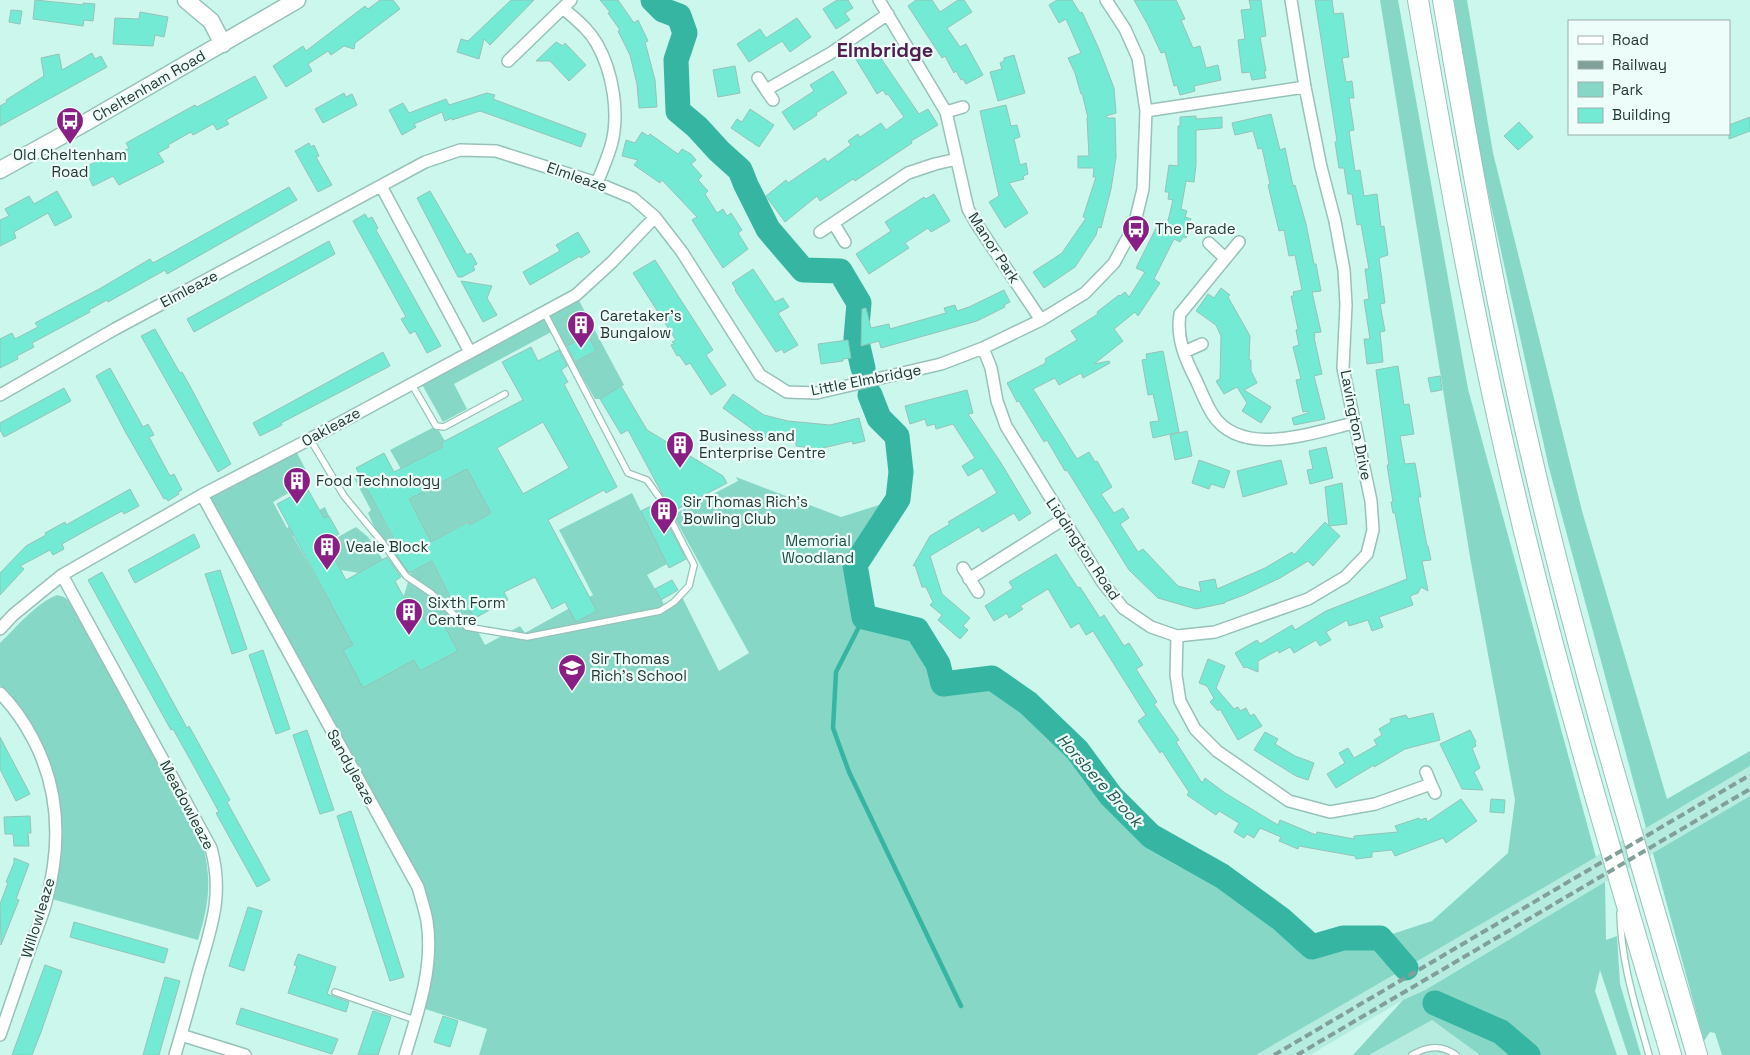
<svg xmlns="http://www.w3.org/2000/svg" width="1750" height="1055" viewBox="0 0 1750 1055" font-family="'Space Grotesk',sans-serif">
	<rect width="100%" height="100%" fill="#cbf7ed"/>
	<path fill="#b6ebdf" d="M1750,766V796L1424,990L1403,1000L1310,1055H1256Z
		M1432,1020L1480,1055H1369Z"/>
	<path fill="#87d7c7" d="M1380,0H1398L1468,389L1596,857L1256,1055H479L487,1029L419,1007L428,943L418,887L202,495L294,447L311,480L273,502L287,528L325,507L329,516L293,536L345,629L403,598L411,573H404C390,553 377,535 368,513L371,510L354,478L360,475L411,572L432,561L452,601L459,598L466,612L470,610L475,618L472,620L485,645L520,626L525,633L593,595L559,530L632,493L667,564L647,575L665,606L682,597L719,671L749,653L673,515L738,481L736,477L841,517L898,499L855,565L864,617L917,630L938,664L943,684L992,678L1028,703L1077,750L1111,796L1151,836L1222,876L1281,919L1312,947L1343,938H1380L1432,921L1508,853L1515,800L1470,557Z
		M1454,0H1467L1493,153L1582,511L1667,799L1750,751V766L1646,828L1549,468L1480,156Z
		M576,295L624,385L600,399H595L574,363L596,351L588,336L563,348L553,331L454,384L467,409L443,422L419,379Z
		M436,426L445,441L441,443L443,447L401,469L390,450Z
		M465,465L491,513L470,525L467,522L431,542L409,499L456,474Z
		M356,527L368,537L383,560L359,573L341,570L332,554L338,537Z
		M57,595L64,597L73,604L204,850C212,884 208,907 198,940L52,899C57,877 62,854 62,831C62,775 38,725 0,685V643C16,628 36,603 57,595Z
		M1750,796V1055H1722L1715,1033L1710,1032L1704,1041L1653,853Z
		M1605,882L1606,940L1617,936L1620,984L1641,1055H1628L1600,970L1595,991L1617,1055H1480L1432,1020L1369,1055H1353L1403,1000L1425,990Z"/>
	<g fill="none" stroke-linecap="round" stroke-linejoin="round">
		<path stroke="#36b6a2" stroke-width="4.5" d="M864,617L836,672L833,728L849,772L961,1006"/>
		<path stroke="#36b6a2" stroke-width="25" d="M653,0L663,10L679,16L685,33L676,60L678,111L697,127L719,151L740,170L746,185L768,229L803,270L840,271L859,303L856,338L863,368
			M870,395L879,418L897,436L901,472L898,499L855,565L864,617L917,630L938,664L943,684L992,678L1028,703L1077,750L1111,796L1151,836L1222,876L1281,919L1312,947L1343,938H1380L1406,968
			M1435,1003L1501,1032L1528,1055"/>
	</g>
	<path fill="#73ead4" stroke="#97c2b9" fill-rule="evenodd" d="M35,0L75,4L83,5V3L95,4L93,21L84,20L83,26L33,19Z
		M380,0H393L400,9L355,43L354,49L344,46L331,55L328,51L308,64L312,71L286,87L273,66L303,46L306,51L365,6L368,9Z
		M511,0H534L490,45L484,39L479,59L457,52L461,39L468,41Z
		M600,0H618L634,23L638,20L648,41L645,42L655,80L657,107L639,108L637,84L630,55L618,31L620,30L608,13L610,12Z
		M837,0H848L853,8L845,13L850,20L836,29L823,9Z
		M916,0H932L940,12L958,0H964L972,12L947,28L960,47L966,44L983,75L966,84L963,79L961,80L956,71L954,73L945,56L942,58L908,6Z
		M1057,0H1072L1080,13L1082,12L1099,49L1114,88L1116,113L1106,116L1107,118H1115L1116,157L1111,189L1101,228L1098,227L1096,235L1075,267L1044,288L1033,272L1062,253L1086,218L1083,217L1096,177H1093L1094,168H1078V156H1089L1087,118H1088L1082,93L1081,94L1075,73L1068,58L1081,53L1066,19L1059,23L1049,5Z
		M1134,0H1176L1185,19L1181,20L1193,48L1200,46L1206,68L1218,65L1221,80L1194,86L1195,91L1180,95L1177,85L1174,86L1165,52L1161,53L1148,25Z
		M1249,0H1261L1266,36L1260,37L1266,71H1264L1266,78L1252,80L1250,72L1242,73L1238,40L1245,39L1241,10L1251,9Z
		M1315,0H1332L1334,14L1343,13L1349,57L1342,58L1346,82L1352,81L1354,98H1349L1354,130L1349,131L1355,171L1360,170L1364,196L1377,194L1381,227L1384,226L1388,255L1379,258L1385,303L1380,304L1385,331L1380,332L1383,362L1367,364L1364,339H1370L1364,300L1369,299L1365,269H1369L1361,224L1357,225L1352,194H1348L1344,168H1339L1335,142L1337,141Z
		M11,10L22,11L20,24L9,22Z
		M140,12L168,17L164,37L155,35L153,46L113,44L115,18L139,19Z
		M797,18L811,37L790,52L782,41L749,62L737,44L760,29L766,38Z
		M556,42L563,46L565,43L586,65L569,81L550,61H536Z
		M873,43L881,56L880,57L919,114L928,109L938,125L911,141L912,143L855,181L853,179L820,201L817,196L785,222L766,196L786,180L788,183L825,158L827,162L851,145L848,141L858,134L860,137L881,123L886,130L904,117L888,94L886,95L883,90L877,94L854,56Z
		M92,53L95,59L101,56L107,67L0,126V106L7,102L6,100L44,76L41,58L59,54L62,70Z
		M1014,55L1025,93L998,101L990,72L1002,69L1000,63L1004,61V58Z
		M735,66L740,93L718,97L713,70Z
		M833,71L847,93L816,113L817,115L794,130L782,112L814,91L810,85Z
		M255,76L267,98L226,120L229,124L217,130L213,124L193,135L191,132L168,145L169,147L158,153L164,162L119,185L113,176L93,186L84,168L107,156L109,160L129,148L126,143L195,105L197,107Z
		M344,93L346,97L352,94L357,105L323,123L315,109Z
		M487,93L495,95L493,99L586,134L581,147L480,111L452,120V118L445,121L442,112L414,124L416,127L402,135L389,110L403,103L409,113L446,99L449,105Z
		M1006,105L1011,126L1017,125L1020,137L1014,139L1020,165L1026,163L1028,174L1023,176L1024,179L1009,183L1028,213L1005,228L989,202L999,196L980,111Z
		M750,109L774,125L759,147L731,128L737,119L742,122Z
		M1271,114L1280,150L1285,148L1293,186L1295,185L1306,224L1314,264H1316L1321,291L1312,292L1321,332L1314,333L1315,337H1314L1322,374L1314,376L1325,419L1294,425L1292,418L1308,413V411L1303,412L1296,380L1301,379L1293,347L1299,345L1296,330L1298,329L1291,296H1294L1293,292L1302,290L1295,255L1289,256L1284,230L1279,231L1268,185L1270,184L1262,148L1258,149L1253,131L1235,135L1232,123Z
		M1196,116V119L1222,117V128L1196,130V164L1194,182L1186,181L1181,209L1187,211L1185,217L1191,219L1186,238L1183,237L1180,242L1174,239L1154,279L1160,283L1138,316L1135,312L1114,329L1123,341L1094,364L1109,361L1110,363L1083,378L1081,373L1059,385L1055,378L1033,389L1077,459L1089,452L1095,462L1097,461L1112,487L1101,494L1114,513L1123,508L1129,518L1120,524L1138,552L1143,549L1178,586L1201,592L1199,582L1215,579L1217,589L1265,568L1292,552L1294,555L1325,522L1329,526L1325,487L1342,483L1347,524L1329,526L1340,536L1313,566L1308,561L1280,578L1244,595L1225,602V603L1196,609L1158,598L1129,570L1067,470L1065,471L1047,440L1044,442L1019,401L1017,402L1007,383L1044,364L1046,361L1045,359L1077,340L1071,331L1098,314L1097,312L1119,295L1120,296L1125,292L1129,297L1145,272L1136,268L1159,222L1167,225L1173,200L1168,199L1169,192H1165L1169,165L1178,166V126H1180V117Z
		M1750,117V131L1729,139V125Z
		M1519,122L1533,137L1518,150L1504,136Z
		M642,132L648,136L650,134L678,154L682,149L691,154L696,160L691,164L702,176L698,180L708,191L705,194L717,213L723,209L727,216L731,213L742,230L738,233L748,249L723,268L692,220L697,217L662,180L660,183L634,165L638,160L622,156L626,140L635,143Z
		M309,143L311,147L314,145L319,156L316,157L332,185L318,192L295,151Z
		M289,187L297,200L167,274L165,270L108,302L107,300L89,310L90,312L32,343L34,347L17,356L18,359L0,368V339L12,333L15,339L38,327L35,323L101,288L150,259L153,263Z
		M57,191L72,217L55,226L48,213L14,232L16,238L0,246V220L9,216L5,209L29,196L34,204Z
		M430,191L467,255L471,253L477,264L473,266L475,270L462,277H458L417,198Z
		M934,194L950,221L931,232L928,228L905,243L909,248L869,274L856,254L891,231L885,222L924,197L926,199Z
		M365,214L368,219L372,217L378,228L376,230L441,346L427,353L415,331L410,334L401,319L406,317L353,221Z
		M578,232L590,252L581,258L580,256L530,285L523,272L560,251L556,245Z
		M329,241L335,254L194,332L187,319Z
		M655,260L713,350L706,355L726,385L711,395L690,363L686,365L679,355L677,356L671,345L674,344L672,342L676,340L633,273Z
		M753,269L775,302L783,298L789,307L778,313L798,345L784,353L782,349L776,352L735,290L736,289L732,283Z
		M461,281L492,286L487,298L497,315L483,322Z
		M1221,288L1230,295L1228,297L1250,336L1249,360H1251V371L1257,383L1244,390L1271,407L1261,423L1242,411L1247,403L1237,387L1224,394L1216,381L1220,379L1221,336L1216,325L1196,311L1208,294L1214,298Z
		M1004,290L1010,302L1004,305L1005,307L977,321L881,348L879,341L861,346L862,309L866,308L871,328L889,324L890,329L946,313L944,308L955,305L957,311L969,307Z
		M155,329L180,373L182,372L191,388L231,464L218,472L141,336Z
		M588,335L596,351L575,362L567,346Z
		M848,340L851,358L843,359V361L821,364L818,344Z
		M531,347L538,361L559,350L567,366L561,370L568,382L564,384L617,487L606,493L604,490L548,520L597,611L576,622L565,602L552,609L535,577L504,592L508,600L475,618L470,610L466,613L459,598L452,601L432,561L409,573L395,553L400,550L356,468L384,453L394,472L443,447L441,443L523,400L502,362ZM543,422L569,468L523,494L497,448ZM467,469L491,513L470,525L468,522L431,542L409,499Z
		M1163,351L1179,432L1153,438L1150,422L1159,421L1153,394L1148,395L1142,360L1147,359L1146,354Z
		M383,352L390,366L281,423L282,425L260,436L253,423Z
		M1398,366L1404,405L1409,404L1414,434L1400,436L1405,464L1415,463L1421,497H1418L1427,546H1428L1431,560L1422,561L1428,591L1421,587L1418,593L1410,596L1413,605L1379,617L1383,627L1372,631L1368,620L1349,626L1347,620L1326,632L1331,640L1320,646L1316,640L1294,653L1290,647L1279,653L1278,650L1258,661V672L1246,667L1244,668L1235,653L1257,640L1260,644L1292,625L1295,630L1326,611L1407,579L1395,513H1393L1391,502H1393L1387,465H1389L1376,370Z
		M110,368L143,427L148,424L154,435L149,437L170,476L174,474L182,490L178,492L179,494L168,501L166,498L164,499L126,433L96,376Z
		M1440,376L1442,390L1431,392L1428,378Z
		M621,386L647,430L723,476L727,483L672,512L628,430L621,434L600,399Z
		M64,388L71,401L4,437L0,430V423Z
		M967,390L973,413L968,414L1001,463L1031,513L1019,521L1014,513L982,532L979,527L930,556L942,594L970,618L963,626L968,630L960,639L938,620L942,615L930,605L933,602L926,587H922L915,565L913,566L930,536L950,524L948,522L997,493L982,468L968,476L962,466L975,458L953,424L936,429L935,424L927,426L925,419L910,424L905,406Z
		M733,394L764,415L788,421L830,425L859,418L865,441L853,444L852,441L819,449L796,446V440L772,435V439L763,437L723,408Z
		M1187,431L1192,456L1175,460L1170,435Z
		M1326,447L1333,478L1310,484L1307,470L1313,469L1309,451Z
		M1199,460L1230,471L1224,488L1211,484L1209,489L1192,483Z
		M1281,460L1287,484L1243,497L1237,471Z
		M307,488L324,518L329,516L339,534L325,541L346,580L387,557L401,577L395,581L409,607L415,603L426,623L439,616L458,651L420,671L414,660L363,688L343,650L353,645L277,504Z
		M130,489L139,506L124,514L122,511L94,526L62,544L64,549L53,555L50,550L20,566L24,569L0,595V573L26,546L46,535L45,533L65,522L66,525Z
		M657,503L686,559L669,568L641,511Z
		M194,534L200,547L135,583L128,570Z
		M1056,554L1078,588L1080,587L1100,618L1104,615L1124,646L1129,643L1143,665L1136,669L1157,702L1154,704L1179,740L1176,742L1202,783L1205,778L1225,793L1278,825L1280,820L1316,835L1317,832L1354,839V836L1398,832L1395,826L1419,818L1420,820L1426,818L1427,822L1461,799L1477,821L1446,843L1443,838L1395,856L1392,850L1372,852V857L1356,859L1355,856L1299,846L1298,849L1279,841L1281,837L1260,828L1254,838L1247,834L1244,838L1234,832L1239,823L1219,811L1216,815L1187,795L1189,792L1173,768L1162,751L1160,753L1138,721L1146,715L1093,631L1086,635L1079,623L1071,628L1048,589L1020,606L1023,609L1009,618L1007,613L994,621L985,606L1013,588L1009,582Z
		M220,570L247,649L232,654L205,574Z
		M102,572L187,728L189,726L230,800L227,802L270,880L257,887L216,813L219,812L196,770L173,729L171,730L88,580Z
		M672,580L678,590L661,600L655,589Z
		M263,650L290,729L276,734L249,655Z
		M1208,659L1225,666L1216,688L1234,709L1238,707L1240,711L1246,708L1250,716L1254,714L1262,726L1238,740L1220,709L1218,711L1210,702L1214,698L1207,686L1199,683Z
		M1433,713L1440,740L1405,749L1374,767V765L1336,788L1327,774L1345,763L1339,753L1348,748L1354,758L1377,745L1374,740L1382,735L1379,729L1391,722L1390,719L1406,715L1408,719Z
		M307,730L334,810L320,814L293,735Z
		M1470,730L1476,742L1475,743L1476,746L1472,748L1480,768L1474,772L1483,790L1462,789L1440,744Z
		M1265,732L1278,739L1275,744L1295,756L1314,763L1308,780L1296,776L1254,750Z
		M0,737L30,794L16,801L0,769Z
		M1491,799L1505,800L1504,813L1490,812Z
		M351,811L404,977L390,981L337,816Z
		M30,816L31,833H28L29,846H14L13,834H5L4,817Z
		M14,858L29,864L16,899L19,900L1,945L0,904L8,883L6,882L14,863Z
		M248,907L262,911L244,971L229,966Z
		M74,922L168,949L164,963L70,937Z
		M298,954L336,967L327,994L349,1002L346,1012L288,993L297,966L294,965Z
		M45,965L62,971L41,1032L32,1055H12Z
		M165,977L180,981L159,1055H143Z
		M241,1008L338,1039L332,1054L236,1024Z
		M373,1011L391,1017L378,1055H358Z
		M443,1016L458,1021L450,1047L434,1042Z"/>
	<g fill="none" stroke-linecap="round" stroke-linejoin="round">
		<defs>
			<path id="lane" d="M411,383L436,426L444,427L505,394
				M310,439L344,496L382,542L406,576L431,593L467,627L527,637L660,611L674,602L689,586L694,565L659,497L647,480L628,473L544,312
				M1620,913C1621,963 1636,1008 1649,1055
				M335,992L415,1020
				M1412,1055C1427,1046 1441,1044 1456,1055"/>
			<path id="street" d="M879,0L946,112L968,209L976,223L1041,320
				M563,8C575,19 589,29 597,44C613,72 620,115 611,146C607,159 602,171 597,183
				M508,61L571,0
				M758,78L766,90
				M773,100L766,90L831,53L888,14
				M1146,111L1305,87
				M946,112L963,107
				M381,186L470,352
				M834,224L845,242
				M820,232L908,173L935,164L957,159
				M1239,242L1180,314C1176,337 1185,359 1196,380C1201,391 1206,404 1213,415C1242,459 1314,432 1354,423
				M1209,243L1225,258
				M983,348L991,368L997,401L1006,426L1103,583L1123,608L1151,627L1177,636L1176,675L1180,701L1195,729L1217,751L1289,801L1330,812L1375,804L1431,784L1435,793
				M1184,352L1202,344
				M0,395L115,329L425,162L460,150L496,151L597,183L633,198L655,217L682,252L760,375L787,392L817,393L941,364L983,348L1041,320L1085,293L1114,263L1134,226L1143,189L1146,111L1138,58L1125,29L1106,0
				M202,495L418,887C421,898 425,910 427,921C434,967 418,1012 405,1055
				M963,568L978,592
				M62,575L211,848C224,895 211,928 198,973C191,1000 183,1028 175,1055
				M969,579L1062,520
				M0,629L13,615L62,575L202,495L310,439L576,295L612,262L655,217
				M1177,636L1215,632L1308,599L1345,577L1367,554L1373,530L1371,501L1343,368L1346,305L1344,270L1335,221L1321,167L1305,87L1291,0
				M0,693C14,707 24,722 33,739C60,790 61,847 46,902C42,918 35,933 30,948C20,977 10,1006 0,1035
				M1426,772L1431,784
				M181,1035L245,1055"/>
			<path id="secondary" d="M186,0L211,21L223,44
				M0,170L90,120L297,0"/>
			<path id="highway" d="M1418,0C1450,185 1483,369 1529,551C1571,720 1622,888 1671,1055
				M1443,0C1469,151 1495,301 1530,450C1577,654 1638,854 1697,1055"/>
		</defs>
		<use href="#lane" stroke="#97c2b9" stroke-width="8"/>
		<use href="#street" stroke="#97c2b9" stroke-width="14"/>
		<use href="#secondary" stroke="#97c2b9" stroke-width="19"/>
		<use href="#highway" stroke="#97c2b9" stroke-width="22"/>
		<use href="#lane" stroke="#fff" stroke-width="5.5"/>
		<use href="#street" stroke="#fff" stroke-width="11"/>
		<use href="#secondary" stroke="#fff" stroke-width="16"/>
		<use href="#highway" stroke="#fff" stroke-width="20"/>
		<path stroke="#80a099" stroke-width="4" stroke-dasharray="8 4" stroke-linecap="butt" d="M1274,1055L1750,775
			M1297,1055L1750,789"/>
	</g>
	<defs>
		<symbol id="bus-pin" viewBox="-11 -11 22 30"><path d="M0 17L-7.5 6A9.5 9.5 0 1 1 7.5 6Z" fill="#891f84" stroke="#edfefa"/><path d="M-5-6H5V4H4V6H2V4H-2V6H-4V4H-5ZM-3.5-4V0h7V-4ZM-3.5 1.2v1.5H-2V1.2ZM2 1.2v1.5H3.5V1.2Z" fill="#fff"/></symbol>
		<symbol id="building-pin" viewBox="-11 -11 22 30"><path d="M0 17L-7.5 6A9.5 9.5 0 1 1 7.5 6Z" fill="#891f84" stroke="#edfefa"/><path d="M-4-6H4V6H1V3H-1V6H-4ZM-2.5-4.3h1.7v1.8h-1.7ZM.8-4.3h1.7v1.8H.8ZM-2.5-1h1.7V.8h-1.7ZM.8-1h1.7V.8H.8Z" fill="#fff"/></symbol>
		<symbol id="school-pin" viewBox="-11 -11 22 30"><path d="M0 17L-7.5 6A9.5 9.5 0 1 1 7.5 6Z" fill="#891f84" stroke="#edfefa"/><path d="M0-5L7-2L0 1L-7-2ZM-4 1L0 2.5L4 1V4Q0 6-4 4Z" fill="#fff"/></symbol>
	</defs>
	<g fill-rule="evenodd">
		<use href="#bus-pin" x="54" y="105" width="32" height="43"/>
		<use href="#bus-pin" x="1120" y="213" width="32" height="43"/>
		<use href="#building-pin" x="565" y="309" width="32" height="43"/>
		<use href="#building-pin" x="664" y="429" width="32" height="43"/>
		<use href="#building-pin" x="281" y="465" width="32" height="43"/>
		<use href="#building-pin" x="648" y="495" width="32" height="43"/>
		<use href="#building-pin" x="311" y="531" width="32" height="43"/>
		<use href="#building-pin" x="393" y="596" width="32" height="43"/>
		<use href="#school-pin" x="556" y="652" width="32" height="43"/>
	</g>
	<g text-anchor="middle" stroke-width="4.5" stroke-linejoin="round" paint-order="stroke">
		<g font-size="15" fill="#263734" stroke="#edfefa">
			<text transform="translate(149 86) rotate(-30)" y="5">Cheltenham Road</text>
			<text transform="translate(577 177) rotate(19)" y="5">Elmleaze</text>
			<text transform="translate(994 248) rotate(57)" y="5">Manor Park</text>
			<text transform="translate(189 289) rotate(-28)" y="5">Elmleaze</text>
			<text transform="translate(866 380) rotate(-11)" y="5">Little Elmbridge</text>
			<text transform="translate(1356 425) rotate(79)" y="5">Lavington Drive</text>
			<text transform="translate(331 427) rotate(-29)" y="5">Oakleaze</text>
			<text transform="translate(1083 549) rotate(56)" y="5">Liddington Road</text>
			<text transform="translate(351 767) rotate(61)" y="5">Sandyleaze</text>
			<text transform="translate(187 805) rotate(62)" y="5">Meadowleaze</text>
			<text transform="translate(38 918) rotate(-73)" y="5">Willowleaze</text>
		</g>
		<g font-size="15" fill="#263734" stroke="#edfefa" text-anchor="start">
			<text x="70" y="160" text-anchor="middle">Old Cheltenham<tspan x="70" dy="17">Road</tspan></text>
			<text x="1155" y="234">The Parade</text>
			<text x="600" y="321">Caretaker's<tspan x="600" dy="17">Bungalow</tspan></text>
			<text x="699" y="441">Business and<tspan x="699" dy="17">Enterprise Centre</tspan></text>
			<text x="316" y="486">Food Technology</text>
			<text x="683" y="507">Sir Thomas Rich's<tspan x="683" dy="17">Bowling Club</tspan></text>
			<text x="346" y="552">Veale Block</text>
			<text x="428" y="608">Sixth Form<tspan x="428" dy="17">Centre</tspan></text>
			<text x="591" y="664">Sir Thomas<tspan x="591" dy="17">Rich's School</tspan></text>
		</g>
		<g font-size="15" fill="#1c5048" stroke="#edfefa">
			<text x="818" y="546">Memorial<tspan x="818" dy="17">Woodland</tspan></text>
		</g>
		<g font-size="16" font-style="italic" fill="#265950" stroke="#edfefa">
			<text transform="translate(1100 780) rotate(48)" y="6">Horsbere Brook</text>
		</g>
		<g font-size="20" font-weight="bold" fill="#511f4e" stroke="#edfefa">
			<text x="885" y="57">Elmbridge</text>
		</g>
	</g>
	<rect x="1568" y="20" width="162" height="115" fill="#edfefa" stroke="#9daeab"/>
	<rect x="1578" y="36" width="25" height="8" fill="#ffffff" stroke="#9daeab"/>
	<text x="1612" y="45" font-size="15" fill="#263734">Road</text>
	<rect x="1578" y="61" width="25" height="8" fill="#80a099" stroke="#9daeab"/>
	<text x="1612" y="70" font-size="15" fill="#263734">Railway</text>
	<rect x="1578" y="82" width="25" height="15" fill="#87d7c7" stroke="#9daeab"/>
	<text x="1612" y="95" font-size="15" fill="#263734">Park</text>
	<rect x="1578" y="108" width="25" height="15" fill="#73ead4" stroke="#9daeab"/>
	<text x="1612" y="120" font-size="15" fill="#263734">Building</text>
</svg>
